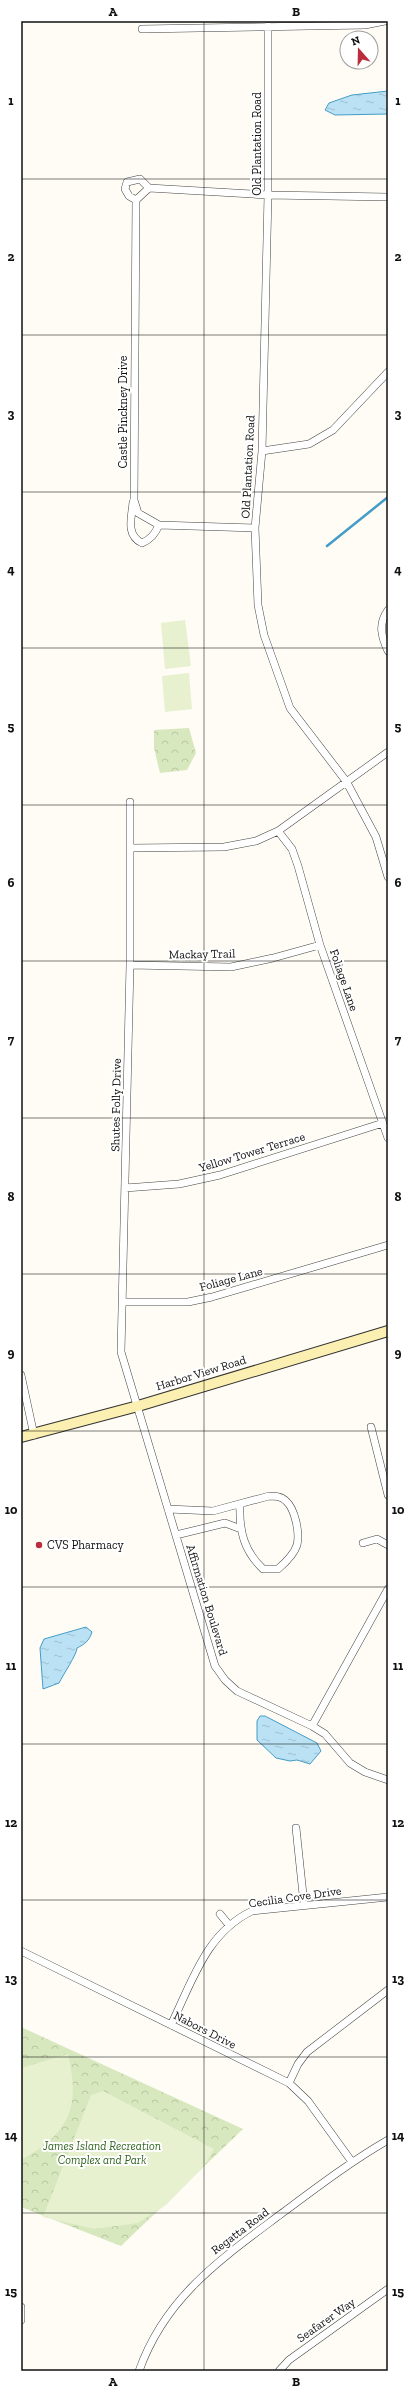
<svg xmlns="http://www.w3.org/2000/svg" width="409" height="2392" viewBox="0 0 409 2392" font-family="'Zilla Slab',serif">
	<defs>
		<pattern id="park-crowns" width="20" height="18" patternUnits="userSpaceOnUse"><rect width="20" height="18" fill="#d7e8be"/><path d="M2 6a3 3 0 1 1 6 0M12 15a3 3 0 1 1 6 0" fill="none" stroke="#b8c6a2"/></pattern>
		<pattern id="water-ripples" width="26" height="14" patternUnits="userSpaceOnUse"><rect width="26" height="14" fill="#bae2f4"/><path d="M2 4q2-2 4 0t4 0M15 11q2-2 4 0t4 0" fill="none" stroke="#9fc1d0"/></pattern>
	</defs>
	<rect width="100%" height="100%" fill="#fefcf4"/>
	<path fill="url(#park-crowns)" d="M189,728L196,753L187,770L160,773L154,748V730Z
		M21,2027L243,2129L121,2246L21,2207Z"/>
	<path fill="#e7f0cf" d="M185,620L191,666L165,669L161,623Z
		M189,673L192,709L165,712L162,676Z
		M68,2054C81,2108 69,2133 21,2160V2068Z
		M103,2091L214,2149L205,2165L166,2205L138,2223L94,2229L43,2217L91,2095Z"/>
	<path fill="url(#water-ripples)" stroke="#449cc8" d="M388,91V114L335,115L325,110L329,103L352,95Z
		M86,1627L92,1632C89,1641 85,1644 77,1648C77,1654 63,1675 59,1683L43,1689L40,1648L44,1639Z
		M260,1716H265L317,1743L321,1751L310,1764L297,1760L290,1761L276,1758L257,1740V1721Z"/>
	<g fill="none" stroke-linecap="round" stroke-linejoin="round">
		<path stroke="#449cc8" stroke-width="2.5" d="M327,546L388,497"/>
		<defs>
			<path id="minor" d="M268,26V195L262,451L255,528L258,605L264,635L290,708L346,781L376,837L388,877
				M142,29L365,25L385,21
				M136,200L129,196L125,189L127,182L140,179L149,188
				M262,451L309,444L333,430L388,372
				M133,502C132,516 125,535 142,543C151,539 155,534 159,525
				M255,528L159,525L138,513L134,500L136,200L149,188L268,195L388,197
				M388,610C378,624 381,636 388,651
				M130,802V965L121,1352L215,1666L225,1680L237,1691L312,1726L325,1734L350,1763L365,1772L388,1780
				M278,831L292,849L298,866L320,945L388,1138
				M131,848L224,847L256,841L278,831L388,752
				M130,965L231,967L273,958L320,945
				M125,1188L179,1184L220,1175L383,1123
				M123,1302H188L212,1297L388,1245
				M21,1375L34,1435
				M371,1427L388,1495
				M168,1509L213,1511L269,1496C275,1496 281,1496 286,1501C295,1509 300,1533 297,1545C294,1555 285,1563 278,1569H263C244,1551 239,1531 240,1505
				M176,1535L225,1523L241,1529
				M363,1543L377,1539L388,1545
				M312,1726L388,1589
				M296,1828L304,1904
				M220,1914L229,1925
				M21,1951L289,2083L308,2101L352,2162
				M171,2025C192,1982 206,1933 252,1911L388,1897
				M289,2083L298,2064L307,2052L388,1990
				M21,2307V2320
				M139,2371C165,2297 221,2259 281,2214C316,2188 350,2162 388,2140
				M279,2371L289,2360L388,2289"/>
			<path id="secondary" d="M21,1437L138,1406L388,1331"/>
		</defs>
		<use href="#minor" stroke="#434343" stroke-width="8"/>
		<use href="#secondary" stroke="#323232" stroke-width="12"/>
		<use href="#minor" stroke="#fff" stroke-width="7"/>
		<use href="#secondary" stroke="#fbefb2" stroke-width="10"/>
	</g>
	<path fill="none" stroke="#101010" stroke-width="1" stroke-opacity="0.55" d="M204,21V2371M21,179H388M21,335H388M21,492H388M21,648H388M21,805H388M21,961H388M21,1118H388M21,1274H388M21,1431H388M21,1587H388M21,1744H388M21,1900H388M21,2057H388M21,2213H388"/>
	<circle fill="#bc2d3c" stroke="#fff" stroke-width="1.5" cx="39" cy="1545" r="4"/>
	<g text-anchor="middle" stroke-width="4" stroke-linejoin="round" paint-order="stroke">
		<g font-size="12" fill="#101010" stroke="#fff">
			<text transform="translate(257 144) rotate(-90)" y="4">Old Plantation Road</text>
			<text transform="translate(123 412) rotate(-90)" y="4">Castle Pinckney Drive</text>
			<text transform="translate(248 467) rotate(-87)" y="4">Old Plantation Road</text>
			<text transform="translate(202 954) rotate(-1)" y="4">Mackay Trail</text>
			<text transform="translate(344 980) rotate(71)" y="4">Foliage Lane</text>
			<text transform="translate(116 1105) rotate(-89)" y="4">Shutes Folly Drive</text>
			<text transform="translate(252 1152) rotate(-17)" y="4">Yellow Tower Terrace</text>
			<text transform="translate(231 1279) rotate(-15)" y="4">Foliage Lane</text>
			<text transform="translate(201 1373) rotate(-17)" y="4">Harbor View Road</text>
			<text transform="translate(207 1600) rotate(73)" y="4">Affirmation Boulevard</text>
			<text transform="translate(295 1897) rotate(-8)" y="4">Cecilia Cove Drive</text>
			<text transform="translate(205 2030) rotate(27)" y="4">Nabors Drive</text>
			<text transform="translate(240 2231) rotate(-37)" y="4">Regatta Road</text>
			<text transform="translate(326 2320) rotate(-35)" y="4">Seafarer Way</text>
		</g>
		<g font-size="12" fill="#101010" stroke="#fff" text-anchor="start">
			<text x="47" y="1549">CVS Pharmacy</text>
		</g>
		<g font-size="12" font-style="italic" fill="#346622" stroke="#fff">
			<text x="102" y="2150">James Island Recreation<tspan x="102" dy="14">Complex and Park</tspan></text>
		</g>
	</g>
	<rect width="409" height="2392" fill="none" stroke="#ffffff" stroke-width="44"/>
	<g transform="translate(359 50) rotate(340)"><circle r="19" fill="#ffffff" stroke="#9f9f9f"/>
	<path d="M0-3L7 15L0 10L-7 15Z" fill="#bc2d3c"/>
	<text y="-6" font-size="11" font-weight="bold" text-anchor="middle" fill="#101010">N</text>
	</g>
	<rect x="22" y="22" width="365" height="2348" fill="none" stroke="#101010" stroke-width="1.5"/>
	<g font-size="13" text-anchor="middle" font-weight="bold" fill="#101010">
		<text x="113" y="16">A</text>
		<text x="296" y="16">B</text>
		<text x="11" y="105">1</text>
		<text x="398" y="105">1</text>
		<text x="11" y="261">2</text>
		<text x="398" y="261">2</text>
		<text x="11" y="418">3</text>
		<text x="398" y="418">3</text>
		<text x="11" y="574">4</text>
		<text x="398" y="574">4</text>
		<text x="11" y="731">5</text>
		<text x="398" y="731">5</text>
		<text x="11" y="887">6</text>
		<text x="398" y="887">6</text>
		<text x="11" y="1044">7</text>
		<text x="398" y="1044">7</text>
		<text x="11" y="1201">8</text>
		<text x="398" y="1201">8</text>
		<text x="11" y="1357">9</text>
		<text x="398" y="1357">9</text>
		<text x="11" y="1514">10</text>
		<text x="398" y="1514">10</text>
		<text x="11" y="1670">11</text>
		<text x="398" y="1670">11</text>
		<text x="11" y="1827">12</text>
		<text x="398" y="1827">12</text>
		<text x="11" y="1983">13</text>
		<text x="398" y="1983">13</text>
		<text x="11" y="2140">14</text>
		<text x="398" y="2140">14</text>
		<text x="11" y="2296">15</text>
		<text x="398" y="2296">15</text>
		<text x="113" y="2386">A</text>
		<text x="296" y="2386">B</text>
	</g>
</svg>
